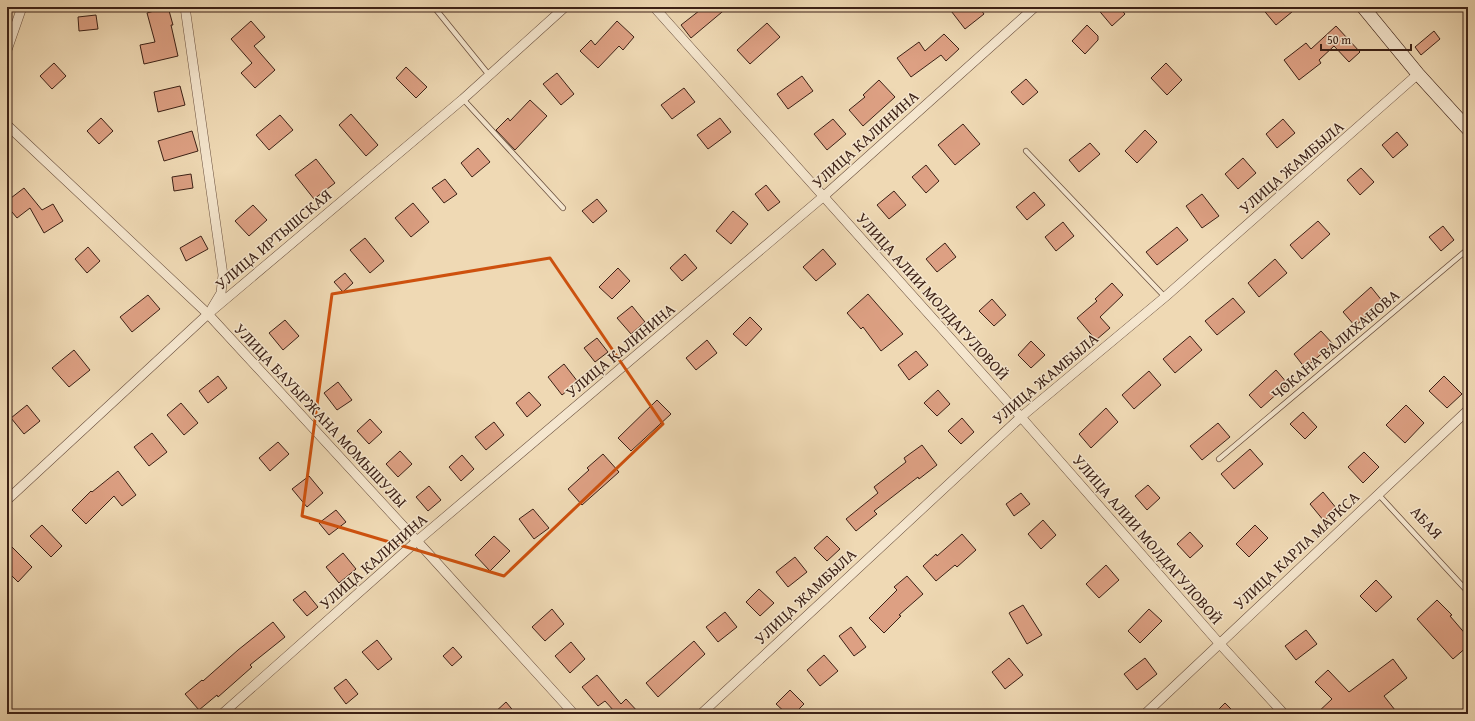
<svg xmlns="http://www.w3.org/2000/svg" width="1475" height="721" viewBox="0 0 1475 721" font-family="'Gentium Book Plus',serif">
	<rect width="100%" height="100%" fill="#efd9b4"/>
	<filter id="stains"><feTurbulence type="fractalNoise" baseFrequency=".005" numOctaves="4"/><feColorMatrix values="0 0 0 0 .2 0 0 0 0 .09 0 0 0 0 .02 0 0 0 .5 -.17"/></filter>
	<radialGradient id="worn" r=".72"><stop offset=".6" stop-color="#630" stop-opacity="0"/><stop offset="1" stop-color="#630" stop-opacity=".3"/></radialGradient>
	<path fill="#dda083" stroke="#3c2116" d="M168,7L173,25H171L178,56L144,64L140,45L155,42L147,13Z
		M704,7H728L691,38L681,25Z
		M948,7H979L984,14L965,29Z
		M1096,7H1119L1125,14L1112,26Z
		M1261,7H1298L1276,25Z
		M96,15L98,29L79,31L78,17Z
		M251,21L265,37L254,46L275,70L255,88L241,73L252,63L231,39Z
		M617,21L634,37L623,50L619,46L598,68L580,51L591,40L595,45Z
		M767,23L780,37L750,64L737,50Z
		M1087,25L1098,36V40L1085,54L1072,41Z
		M1336,26L1360,52L1349,62L1334,46L1319,60L1321,63L1299,80L1284,60L1306,43L1311,49Z
		M1434,31L1440,39L1421,55L1415,47Z
		M944,34L959,49L946,61L941,55L911,77L897,58L919,42L925,51Z
		M54,63L66,76L52,89L40,76Z
		M1166,63L1182,80L1167,95L1151,78Z
		M406,67L427,87L416,98L396,78Z
		M557,73L574,94L561,105L543,84Z
		M802,76L813,91L788,109L777,94Z
		M1026,79L1038,92L1023,105L1011,92Z
		M879,80L895,97L863,126L849,110L865,97L863,95Z
		M180,86L185,105L158,112L154,92Z
		M684,88L695,102L672,119L661,105Z
		M530,100L547,116L515,150L496,130L508,118L510,121Z
		M351,114L378,145L366,156L339,125Z
		M280,115L293,130L269,150L256,135Z
		M101,118L113,131L99,144L87,131Z
		M720,118L731,132L708,149L697,135Z
		M833,119L846,134L827,150L814,134Z
		M1283,119L1295,133L1277,148L1266,134Z
		M963,124L980,144L955,165L938,145Z
		M1145,130L1157,142L1137,163L1125,151Z
		M192,131L198,151L164,161L158,141Z
		M1397,132L1408,145L1393,158L1382,145Z
		M1090,143L1100,154L1079,172L1069,160Z
		M478,148L490,162L472,177L461,163Z
		M1243,158L1256,173L1238,189L1225,174Z
		M316,159L335,183L314,199L295,175Z
		M926,165L939,181L926,193L912,177Z
		M1361,168L1374,182L1360,195L1347,180Z
		M191,174L193,188L174,191L172,177Z
		M445,179L457,194L444,203L432,188Z
		M766,185L780,202L768,211L755,194Z
		M24,188L42,210L53,204L63,221L44,233L30,208L17,218L7,206V201Z
		M894,191L906,205L889,219L877,205Z
		M1034,192L1045,205L1027,220L1016,207Z
		M1202,194L1219,216L1202,228L1186,206Z
		M597,199L607,211L593,223L582,211Z
		M413,203L429,222L411,237L395,218Z
		M253,205L267,220L249,236L235,221Z
		M733,211L748,224L731,244L716,231Z
		M1318,221L1330,234L1302,259L1290,245Z
		M1063,222L1074,236L1056,251L1045,237Z
		M1443,226L1454,240L1441,251L1429,237Z
		M1177,227L1188,240L1157,265L1146,252Z
		M201,236L208,249L186,261L180,248Z
		M365,238L384,261L370,273L350,250Z
		M945,243L956,257L937,272L926,259Z
		M88,247L100,261L87,273L75,259Z
		M823,249L836,264L816,281L803,267Z
		M685,254L697,268L682,281L670,268Z
		M1275,259L1287,273L1259,297L1248,283Z
		M618,268L630,281L612,299L599,287Z
		M345,273L353,283L343,292L334,282Z
		M1112,283L1123,295L1100,317L1110,328L1096,340L1077,318L1097,301L1095,299Z
		M1371,287L1383,302L1355,326L1343,312Z
		M868,294L903,334L881,351L863,327L861,329L847,313Z
		M148,295L160,309L132,332L120,317Z
		M1233,298L1245,312L1217,335L1205,321Z
		M992,299L1006,315L994,326L979,311Z
		M632,306L645,322L631,334L617,318Z
		M750,317L762,329L746,346L733,334Z
		M285,320L299,336L283,350L269,333Z
		M1321,331L1333,344L1305,368L1294,354Z
		M1190,336L1202,350L1175,373L1163,359Z
		M597,338L608,352L595,362L584,348Z
		M707,340L717,353L696,370L686,358Z
		M1031,341L1045,355L1031,368L1018,355Z
		M74,350L90,370L69,387L52,368Z
		M916,351L928,365L909,380L898,365Z
		M564,364L578,382L562,395L548,377Z
		M1276,370L1288,384L1261,408L1249,395Z
		M1149,371L1161,385L1134,409L1122,395Z
		M218,376L227,388L208,403L199,391Z
		M1444,376L1462,394L1447,408L1429,391Z
		M338,382L352,400L337,410L324,393Z
		M938,390L950,404L937,416L924,403Z
		M529,392L541,405L527,417L516,403Z
		M657,400L671,414L631,451L618,438Z
		M181,403L198,423L184,435L167,415Z
		M27,405L40,421L24,434L11,418Z
		M1406,405L1424,423L1405,443L1386,425Z
		M1106,408L1118,422L1091,448L1079,434Z
		M1303,412L1317,427L1305,439L1290,424Z
		M962,418L974,432L961,444L948,431Z
		M370,419L382,432L369,444L357,431Z
		M494,422L504,435L486,450L475,437Z
		M1218,423L1230,437L1202,460L1190,446Z
		M152,433L167,452L149,466L134,447Z
		M278,442L289,454L270,471L259,458Z
		M922,445L937,465L919,479L918,477L874,511L877,514L856,531L846,519L878,493L874,487L906,462L904,458Z
		M1250,449L1263,464L1234,489L1221,474Z
		M400,451L412,464L398,477L386,464Z
		M1364,452L1379,467L1363,483L1348,467Z
		M603,454L619,472L582,505L568,489L589,470L587,468Z
		M462,455L474,469L461,481L449,467Z
		M118,471L136,495L122,506L114,496L86,524L72,510L91,491L92,492Z
		M309,476L323,493L307,507L292,489Z
		M1148,485L1160,498L1147,510L1135,496Z
		M429,486L441,500L428,511L416,497Z
		M1323,492L1337,509L1324,521L1310,504Z
		M1021,493L1030,504L1014,516L1006,504Z
		M533,509L549,528L534,539L519,519Z
		M336,510L346,522L329,535L319,523Z
		M1043,520L1056,535L1041,549L1028,534Z
		M42,525L62,546L51,557L30,536Z
		M1255,525L1268,538L1249,557L1236,544Z
		M1190,532L1203,546L1190,558L1177,544Z
		M962,534L976,550L957,567L955,565L936,581L923,566L936,554L937,556Z
		M494,536L510,551L490,571L475,555Z
		M827,536L840,549L827,561L814,548Z
		M7,542L32,567L18,582L7,571Z
		M343,553L356,569L339,583L326,567Z
		M795,557L807,572L788,587L776,572Z
		M1106,565L1119,580L1099,598L1086,584Z
		M907,576L923,594L899,615L901,616L884,633L869,618L897,590L894,587Z
		M1376,580L1392,597L1376,612L1360,596Z
		M759,589L774,603L760,616L746,602Z
		M305,591L318,607L307,616L293,600Z
		M1437,600L1452,615L1450,616L1468,637V646L1453,659L1417,619Z
		M1023,605L1042,635L1027,644L1009,613Z
		M552,609L564,624L545,641L532,627Z
		M1149,609L1162,621L1140,643L1128,631Z
		M725,612L737,627L718,642L706,627Z
		M273,622L285,637L250,665L252,667L218,697L217,695L199,710L185,694L202,680L203,681L238,650Z
		M851,627L866,647L854,656L839,636Z
		M1306,630L1317,644L1296,660L1285,646Z
		M377,640L392,659L378,670L362,652Z
		M694,641L705,654L658,697L646,683Z
		M571,642L585,659L570,673L555,656Z
		M453,647L462,657L452,666L443,656Z
		M824,655L838,671L820,686L807,670Z
		M1009,658L1023,675L1005,689L992,672Z
		M1145,658L1157,674L1137,690L1124,674Z
		M1393,659L1407,678L1384,696L1395,710L1390,714H1316L1332,699L1315,682L1328,670L1349,692Z
		M597,675L621,704L626,699L640,714H611L614,711L605,701L598,706L582,687Z
		M346,679L358,694L346,704L334,688Z
		M790,690L804,704L794,714H787L776,704Z
		M506,702L516,714H493Z
		M1225,703L1236,714H1214Z"/>
	<g fill="none" stroke-linecap="round" stroke-linejoin="round">
		<defs>
			<path id="lane" d="M434,7L489,75
				M463,99L563,208
				M1026,151L1165,297
				M1219,459L1468,249
				M1378,494L1468,592"/>
			<path id="street" d="M185,7L223,275L221,293L212,308
				M654,7L1021,417L1219,643L1284,714
				M7,50L22,7
				M7,125L208,314L417,541L574,714
				M7,500L208,314L463,99L565,7
				M222,714L417,541L824,196L1035,7
				M701,714L1021,417L1165,297L1418,74
				M1145,714L1468,410"/>
			<path id="secondary" d="M1363,7L1418,74L1468,129"/>
		</defs>
		<use href="#lane" stroke="#694f3e" stroke-width="6"/>
		<use href="#street" stroke="#694f3e" stroke-width="10"/>
		<use href="#secondary" stroke="#3c2116" stroke-width="14"/>
		<use href="#lane" stroke="#f5e6ce" stroke-width="4.5"/>
		<use href="#street" stroke="#f5e6ce" stroke-width="9"/>
		<use href="#secondary" stroke="#f5e6ce" stroke-width="13"/>
	</g>
	<path fill="none" stroke="#ce510e" stroke-width="3" stroke-linejoin="round" d="M550,258L663,424L504,576L302,516L332,294Z"/>
	<g text-anchor="middle" stroke-width="3" stroke-linejoin="round" paint-order="stroke">
		<g font-size="16" fill="#3c2116" stroke="#f5e6ce">
			<text transform="translate(865 139) rotate(-42)" y="6">УЛИЦА КАЛИНИНА</text>
			<text transform="translate(1291 167) rotate(-41)" y="6">УЛИЦА ЖАМБЫЛА</text>
			<text transform="translate(273 239) rotate(-40)" y="6">УЛИЦА ИРТЫШСКАЯ</text>
			<text transform="translate(933 296) rotate(48)" y="6">УЛИЦА АЛИИ МОЛДАГУЛОВОЙ</text>
			<text transform="translate(1335 344) rotate(-40)" y="6">ЧОКАНА ВАЛИХАНОВА</text>
			<text transform="translate(620 350) rotate(-40)" y="6">УЛИЦА КАЛИНИНА</text>
			<text transform="translate(1045 378) rotate(-40)" y="6">УЛИЦА ЖАМБЫЛА</text>
			<text transform="translate(321 415) rotate(47)" y="6">УЛИЦА БАУЫРЖАНА МОМЫШУЛЫ</text>
			<text transform="translate(1427 522) rotate(47)" y="6">АБАЯ</text>
			<text transform="translate(1148 539) rotate(49)" y="6">УЛИЦА АЛИИ МОЛДАГУЛОВОЙ</text>
			<text transform="translate(1296 550) rotate(-43)" y="6">УЛИЦА КАРЛА МАРКСА</text>
			<text transform="translate(373 561) rotate(-41)" y="6">УЛИЦА КАЛИНИНА</text>
			<text transform="translate(805 596) rotate(-43)" y="6">УЛИЦА ЖАМБЫЛА</text>
		</g>
	</g>
	<rect width="1475" height="721" fill="none" stroke="#efd9b4" stroke-width="24"/>
	<rect x="8" y="8" width="1459" height="705" fill="none" stroke="#3c2116" stroke-width="2"/>
	<rect x="12" y="12" width="1451" height="697" fill="none" stroke="#3c2116"/>
	<path d="M1321 44v6h90v-6" fill="none" stroke="#3c2116" stroke-width="2"/>
	<text x="1327" y="44" font-size="12" fill="#3c2116" stroke="#f5e6ce" stroke-width="3" paint-order="stroke">50 m</text>
	<rect width="100%" height="100%" filter="url(#stains)"/>
	<rect width="100%" height="100%" fill="url(#worn)"/>
</svg>
